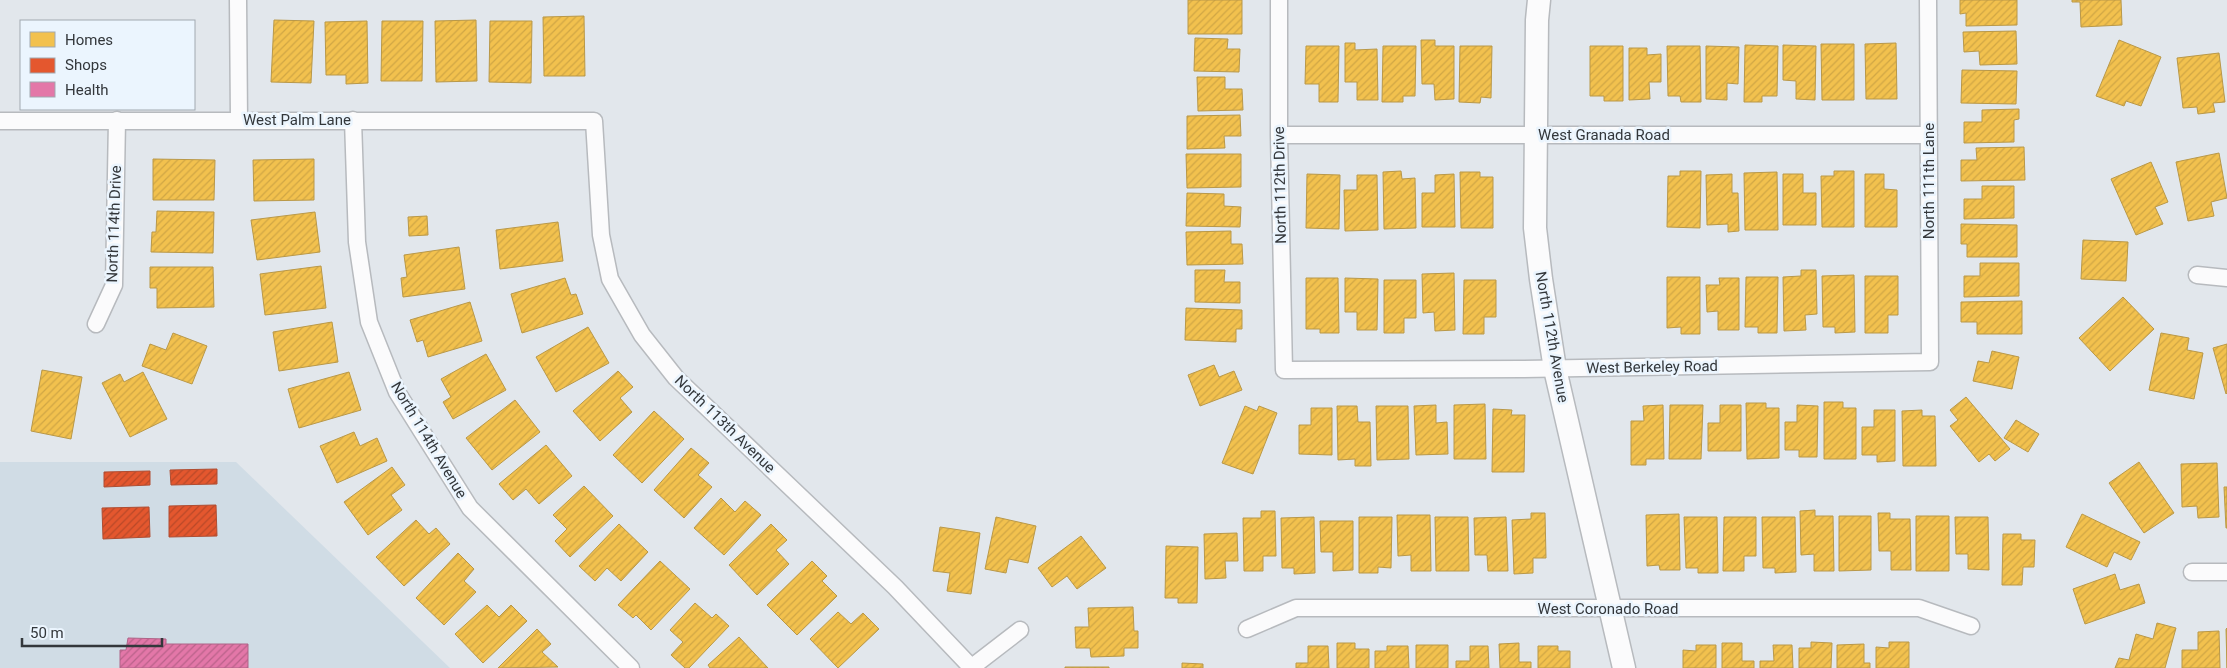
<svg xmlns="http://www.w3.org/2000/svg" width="2227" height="668" viewBox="0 0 2227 668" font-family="Roboto,sans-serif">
	<defs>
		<pattern id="homes-hatch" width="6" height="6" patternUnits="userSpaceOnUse" patternTransform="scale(1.25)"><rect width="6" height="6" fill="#f2c14e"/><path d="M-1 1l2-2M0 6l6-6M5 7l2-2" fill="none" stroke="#d0a645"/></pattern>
		<pattern id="shops-hatch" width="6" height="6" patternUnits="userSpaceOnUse" patternTransform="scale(1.25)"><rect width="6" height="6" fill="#e4572e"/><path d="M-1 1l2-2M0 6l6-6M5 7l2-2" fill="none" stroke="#b94928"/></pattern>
		<pattern id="health-hatch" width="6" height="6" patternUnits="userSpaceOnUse" patternTransform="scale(1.25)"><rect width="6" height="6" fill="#e377a8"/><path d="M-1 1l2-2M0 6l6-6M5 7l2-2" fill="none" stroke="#b9628a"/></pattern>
	</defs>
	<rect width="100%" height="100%" fill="#e2e7ec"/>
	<path fill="#d0dce5" d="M0,462H236L450,668H0Z"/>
	<path fill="url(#homes-hatch)" stroke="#b99848" d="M1188,0H1242V34H1188Z
		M1960,0H2017V25L1966,26V13L1960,14Z
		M2072,0H2121L2122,25L2081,27L2080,2H2072Z
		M584,16L585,76H544L543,17Z
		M274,20L314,21L311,83L271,82Z
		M476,20L477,81L436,82L435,21Z
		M367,21L368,83L346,84V75H326L325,22Z
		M382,21H423L422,81H381Z
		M490,21H532L531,83L489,82Z
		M2016,31L2017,64L1980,65L1979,51L1964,52L1963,32Z
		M1195,38L1228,39L1227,49H1240L1239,72L1194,71Z
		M1421,40H1435V46H1454V99L1435,100L1434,84H1422Z
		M2119,40L2161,57L2141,106L2126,101L2124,106L2096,96Z
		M1345,43H1355V50L1377,49L1378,100H1357V82H1345Z
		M1896,43L1897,99H1866L1865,44Z
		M1821,44H1854V100H1822Z
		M1745,45L1778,46L1777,96H1762V102H1744Z
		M1783,45L1816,46L1815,100L1796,99V81L1783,80Z
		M1306,46H1339L1338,102H1319V84H1305Z
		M1383,46H1416L1415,96H1403V102H1382Z
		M1460,46H1492L1491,98L1481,97L1480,103L1459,102Z
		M1590,46H1623V101H1604V96H1590Z
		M1667,46H1700L1701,102H1681L1680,96H1668Z
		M1706,46L1739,47L1738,84L1727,83V100L1706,99Z
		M1629,48H1647V55L1661,54V82H1649L1650,99L1629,100Z
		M2219,53L2225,102L2213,103L2215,112L2198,114L2197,107L2183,108L2177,58Z
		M1962,70L2017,71L2016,104L1961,103Z
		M1197,77H1225V89H1242L1243,110L1198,111Z
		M2019,109V119L2014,120V142L1964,143V122H1982V110Z
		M1240,115L1241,136H1224L1225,148L1187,149V116Z
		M2024,147L2025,180L1961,181V160H1977L1976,148Z
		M2219,153L2227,198L2211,202L2214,216L2188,221L2176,162Z
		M1186,154H1241V187L1187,188Z
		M153,159L215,160L214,200H153Z
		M314,159V200L254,201L253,160Z
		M2151,162L2168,202L2155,207L2163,224L2136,235L2111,179Z
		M1401,171L1402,179L1415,178L1416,228L1384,229L1383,172Z
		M1680,171H1701L1700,228L1667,227L1668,176H1680Z
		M1834,171H1854V227H1822L1821,176H1834Z
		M1460,172H1480V177H1493V228H1461Z
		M1777,172L1778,230H1745L1744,173Z
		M1307,174L1340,175L1339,229L1306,228Z
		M1454,174L1455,227H1422V193H1435V175Z
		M1732,174V193H1738L1739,231L1728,232V224L1707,225L1706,175Z
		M1783,174H1803V193H1816V225H1783Z
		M1865,174H1884V189L1897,190V227H1865Z
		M1357,175H1377L1378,230L1345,231L1344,190H1357Z
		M1982,186H2014V218L1964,219V199H1982Z
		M1187,193L1224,194V206L1241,207L1240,227L1186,226Z
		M157,211L214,212L213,253L151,252L152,232H156Z
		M315,212L320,252L257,260L251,220Z
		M427,216L428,235L409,236L408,217Z
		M558,222L563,261L500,269L496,230Z
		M1961,224L2017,225V257H1967V244H1961Z
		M1231,231V244H1242L1243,264L1187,265L1186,232Z
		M2083,240L2128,242L2126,281L2081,279Z
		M459,247L465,289L403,297L401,278L407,277L404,255Z
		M1980,263H2019V296L1964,297V276H1980Z
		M321,266L326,308L265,315L260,274Z
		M150,267H213L214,307L157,308V288H150Z
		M1195,270H1225L1224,282H1240V303L1195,302Z
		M1801,270H1816L1817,314L1805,315L1806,330L1784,331L1783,277L1801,276Z
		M1454,273L1455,330L1435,331L1434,312L1423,313L1422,274Z
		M1854,275L1855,332L1835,333V327H1823L1822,276Z
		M1865,276H1898V315H1888V333H1865Z
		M1667,277H1700V334H1681V327L1667,328Z
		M1746,277H1778L1777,333H1758V327H1745Z
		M565,278L571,295L576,294L583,314L522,333L511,294Z
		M1306,278H1338L1339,333H1320V329H1306Z
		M1345,278L1378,279L1377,330H1357V312H1345Z
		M1719,278H1739V330H1718V311L1707,312L1706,285H1720Z
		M1384,280H1416V318H1404V333H1384Z
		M1464,280H1496V317H1484V334H1463Z
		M2123,297L2154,329L2110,371L2079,338Z
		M2022,301V334H1977V322H1961V302Z
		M470,302L482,341L428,357L423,340L417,342L410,320Z
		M1186,308L1242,310V329H1236V342L1185,340Z
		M332,322L338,362L279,371L273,332Z
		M588,327L609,363L556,392L536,357Z
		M173,333L207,346L192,384L142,366L150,344L166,350Z
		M2161,333L2189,338L2187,350L2203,353L2194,399L2149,390Z
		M2227,344V393L2226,394L2213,348Z
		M1992,351L2019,357L2012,389L1973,381L1978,361L1989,363Z
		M486,354L506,390L453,419L443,402L451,397L441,379Z
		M1214,365L1219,377L1234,371L1242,390L1200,406L1188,375Z
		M42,370L82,377L71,439L31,431Z
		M618,371L633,387L620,398L632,412L600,441L573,411Z
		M143,372L167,419L130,437L102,383L120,374L124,382Z
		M349,372L361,410L299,428L288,389Z
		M1966,397L2010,449L1995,461L1989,454L1979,462L1950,426L1958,420L1950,410Z
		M515,400L540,432L492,470L466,438Z
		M1824,402H1843V408H1856V459H1824Z
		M1746,403H1766V408H1779V458L1747,459Z
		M1485,404L1486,459H1454V405Z
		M1436,405V423L1447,422L1448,454L1416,455L1414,406Z
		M1663,405L1664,459H1646V465H1631V421H1644L1643,406Z
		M1670,405H1703L1701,459H1669Z
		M1720,405H1741V451H1708V423H1720Z
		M1797,405L1818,406L1817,457H1799V450H1785V422H1797Z
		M1245,406L1257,411L1259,406L1277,413L1253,474L1222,463Z
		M1337,406H1357L1358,422H1370L1371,466H1355V459L1338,460Z
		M1376,406H1408L1409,459L1377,460Z
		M1311,408H1332V455L1299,454V425H1311Z
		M1493,409L1512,410L1511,415H1525L1524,472H1492Z
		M1874,410H1895V461L1877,462V455H1862V427H1874Z
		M1922,410V416H1935L1936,466H1903L1902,411Z
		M654,411L684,439L642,483L613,455Z
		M2016,420L2039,434L2028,452L2004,438Z
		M354,432L360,446L377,438L387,461L337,483L320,446Z
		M546,445L572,476L539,504L526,489L513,500L499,484Z
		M691,448L709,463L698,475L712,487L684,518L654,490Z
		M2139,462L2174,513L2144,533L2109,483Z
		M2217,463L2219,517L2198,518L2197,506L2182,507L2181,464Z
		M392,467L405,485L391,495L402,510L368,535L344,502Z
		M584,486L613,516L570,557L555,541L567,529L553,515Z
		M2224,487H2227V528H2226Z
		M721,498L735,512L745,501L761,515L724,555L694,528Z
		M1815,510V516H1833L1834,571H1814V554L1801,555L1800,511Z
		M1261,511H1275L1276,556H1263V571H1244L1243,518H1261Z
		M1531,513H1545L1546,558H1533V573L1514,574L1512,520L1531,519Z
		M1878,513H1890V519H1910L1911,570H1891V551H1879Z
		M1679,514L1680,570H1660L1659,565L1647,566L1646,515Z
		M2082,514L2140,542L2131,560L2114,552L2107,567L2066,547Z
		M1397,515H1430L1431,571H1411V555L1398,556Z
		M1839,516H1871V570L1839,571Z
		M1916,516H1949V571H1916Z
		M996,517L1036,526L1028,563L1009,559L1006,573L985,569Z
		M1314,517L1315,573L1294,574V568H1282L1281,518Z
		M1359,517H1392L1391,568L1378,567V573H1359Z
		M1435,517H1468L1469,571H1436Z
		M1506,517L1508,571H1488L1487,555H1475L1474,518Z
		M1684,517H1717L1718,573H1698V568H1686Z
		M1724,517H1756V556H1744V571H1723Z
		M1762,517H1795L1796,572L1775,573V568H1763Z
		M1955,517H1988L1989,570L1968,569V554H1956Z
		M416,520L429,534L436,528L450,544L404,586L376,557Z
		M1320,521H1353V570L1333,571V552H1321Z
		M619,524L648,552L621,581L607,568L595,581L579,566Z
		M771,524L787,540L776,550L789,564L757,595L729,565Z
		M940,527L980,533L971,594L947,591L950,573L933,571Z
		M1237,533L1238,561H1225L1226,578L1205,579L1204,534Z
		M2003,534H2021V540H2035L2034,567H2023L2022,585H2002Z
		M1081,536L1106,568L1077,589L1067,576L1052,587L1038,568Z
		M1166,546L1198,547L1197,603H1178V598H1165Z
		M458,553L474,569L464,581L476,592L444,625L416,598Z
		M660,561L690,589L651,630L636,615L633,618L618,605Z
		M812,561L827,576L822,581L837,596L797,635L767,605Z
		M2115,574L2120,590L2139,584L2145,603L2085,624L2073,589Z
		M695,603L712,618L716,614L729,626L689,668H685L671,655L683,642L670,630Z
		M487,605L499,617L511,605L527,621L483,663L455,634Z
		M1133,607L1134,631H1138V648H1124V656L1091,657L1090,648H1076L1075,627H1089L1088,608Z
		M838,612L851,624L863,613L879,629L838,668L810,639Z
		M2157,623L2176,628L2165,668H2115L2119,658L2129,660L2136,634L2153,639Z
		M2227,628V668L2226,629Z
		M537,629L551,644L542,652L558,667L498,668Z
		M2219,631L2220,668H2182V650H2198V632Z
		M739,637L768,668H710L708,665Z
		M1811,642L1832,643L1831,668H1799V648H1811Z
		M1889,642H1909V668H1876V647L1889,648Z
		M1337,643H1355V649H1369V668H1337Z
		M1519,643V662H1531V668H1500L1499,644Z
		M1722,643H1742V661H1754V668H1722Z
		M1864,644V663H1870V668H1837V645Z
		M1416,645H1448V668H1416Z
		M1696,645H1716V668H1683V650L1696,651Z
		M1773,645H1792L1793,668H1760V661H1774Z
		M1308,646H1328L1329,668H1296V663H1308Z
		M1387,646H1408L1409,668H1375V651H1387Z
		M1470,646H1488L1489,668H1456V661H1470Z
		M1538,646H1558V651H1570V668H1538Z
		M1182,663L1203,664V668H1182Z
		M1065,667H1109V668H1065Z"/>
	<path fill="url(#shops-hatch)" stroke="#af4d32" d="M217,469V484L171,485L170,470Z
		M150,471V485L104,487V472Z
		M216,505L217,536L169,537V506Z
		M149,507L150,537L103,539L102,508Z"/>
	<path fill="url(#health-hatch)" stroke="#ae6487" d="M128,638L166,639V644H248V668H120V650H126Z"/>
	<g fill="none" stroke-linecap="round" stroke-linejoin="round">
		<defs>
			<path id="street" d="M238,0L239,120
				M1279,0V135L1284,370L1521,369L1930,362L1928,0
				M353,120L357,242L369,322L397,392L470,508L631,668
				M0,121H594L601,235L610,279L642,335L676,378L895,587L972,668
				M1279,135H1929
				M2197,275L2227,278
				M96,324L114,285L117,120
				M2192,572H2227
				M1247,629L1296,608H1919L1971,626
				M972,667L1020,630"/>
			<path id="secondary" d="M1539,0L1537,20L1535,228L1541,279L1555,369L1624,668"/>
		</defs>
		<use href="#street" stroke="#b7babe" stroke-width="19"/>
		<use href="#secondary" stroke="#b7babe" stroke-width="25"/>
		<use href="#street" stroke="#fbfbfc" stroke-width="16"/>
		<use href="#secondary" stroke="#fbfbfc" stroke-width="22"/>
	</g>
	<g text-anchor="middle" stroke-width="5" stroke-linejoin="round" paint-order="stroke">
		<g font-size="15" fill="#33373b" stroke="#ebf5fe">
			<text x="297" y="125">West Palm Lane</text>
			<text x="1604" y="140">West Granada Road</text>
			<text transform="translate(1929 181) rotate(-90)" y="5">North 111th Lane</text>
			<text transform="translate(1280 185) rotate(-91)" y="5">North 112th Drive</text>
			<text transform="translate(114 224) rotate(-88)" y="5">North 114th Drive</text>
			<text transform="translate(1552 337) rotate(80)" y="5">North 112th Avenue</text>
			<text transform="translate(1652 367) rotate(-1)" y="5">West Berkeley Road</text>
			<text transform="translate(725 424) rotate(44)" y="5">North 113th Avenue</text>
			<text transform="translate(429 440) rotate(59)" y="5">North 114th Avenue</text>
			<text x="1608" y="614">West Coronado Road</text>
		</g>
	</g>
	<rect x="20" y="20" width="175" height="90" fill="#ebf5fe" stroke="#a1a9b0"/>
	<rect x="30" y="32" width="25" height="15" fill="#f2c14e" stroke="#a1a9b0"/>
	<text x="65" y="45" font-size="15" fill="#33373b">Homes</text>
	<rect x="30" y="58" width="25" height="15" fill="#e4572e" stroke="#a1a9b0"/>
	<text x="65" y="70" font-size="15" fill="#33373b">Shops</text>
	<rect x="30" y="82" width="25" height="15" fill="#e377a8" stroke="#a1a9b0"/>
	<text x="65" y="95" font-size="15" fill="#33373b">Health</text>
	<path d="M22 638v8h140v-8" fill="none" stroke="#33373b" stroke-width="2.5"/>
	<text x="30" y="638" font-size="15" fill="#33373b" stroke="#ebf5fe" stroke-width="4" paint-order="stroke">50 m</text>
</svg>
